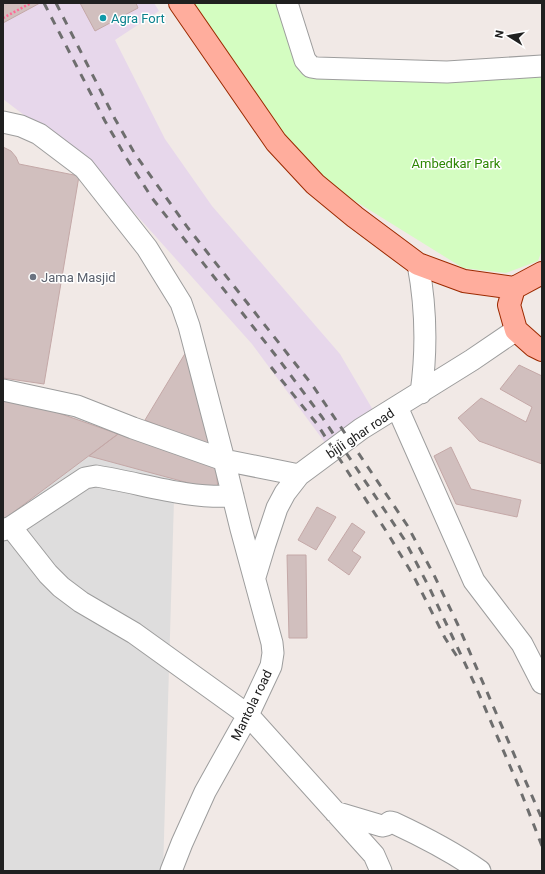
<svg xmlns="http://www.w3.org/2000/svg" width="545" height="874" viewBox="0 0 545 874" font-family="Roboto,sans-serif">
	<rect width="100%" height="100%" fill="#f1e9e6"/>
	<path fill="#dedddd" d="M3,392L176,432L163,871H3Z"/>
	<path fill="#e7d7eb" d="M3,3H154L159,11L115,40L165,139L212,206L340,354L373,410L326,444L252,344L97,171L3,99Z"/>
	<path fill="#d4fdc1" d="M193,3H280L299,71L309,78L372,80L542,73V250L538,261L506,273L463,268L339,191L299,157Z"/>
	<path fill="#d1bfbe" stroke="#c4a8a7" d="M3,3H40L3,23Z
		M80,3H136L138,8L95,31Z
		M3,147L11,151L16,157L19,164L79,176L44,384L3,378Z
		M189,347L217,449L145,420Z
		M519,365L542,376V464L479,441L458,418L481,398L526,422L532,407L500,389Z
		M3,398L33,404L118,434L3,520Z
		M118,434L216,465L218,491L89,456Z
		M451,447L471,489L521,500L517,517L456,504L434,456Z
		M317,507L336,517L316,550L298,540Z
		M352,523L365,532L352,551L361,557L349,575L328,560Z
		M287,555H306L307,638H289Z"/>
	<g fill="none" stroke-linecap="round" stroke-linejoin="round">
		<defs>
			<path id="minor" d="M287,3L305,60L311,67L317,68L447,72L542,66
				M3,122L21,126L39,134L84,168L147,248L181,303L189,326L224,460L241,529L272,643L273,653L271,666L248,715L205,792L182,843L171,871
				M418,264C426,306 427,350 421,393
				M3,390L77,406L133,428L224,460L299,475
				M397,407L474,581L522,644L542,683
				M11,527L48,574L61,587L81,602L134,633L248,715L374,855L381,871
				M3,530L11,527L85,478L96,476C141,483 187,499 233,496
				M255,577L265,544L277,508L285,493L299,475L361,429L472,360L516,330
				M335,812L382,826L386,825L390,822L394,823C424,837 453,852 480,871"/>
			<path id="major" d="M180,3L276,142L315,184L355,217L418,264L464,281L514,288
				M542,273L514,288L509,305L516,330L534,346L542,350"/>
		</defs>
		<use href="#minor" stroke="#9d9d9d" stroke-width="23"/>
		<use href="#major" stroke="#9c2a00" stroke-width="24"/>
		<path stroke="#ff6996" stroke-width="2.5" stroke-dasharray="2 2" stroke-linecap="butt" d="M3,18L31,3"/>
		<use href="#minor" stroke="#fff" stroke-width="21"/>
		<use href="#major" stroke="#ffad9d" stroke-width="22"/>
		<path stroke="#6e6e6e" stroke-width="3" stroke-dasharray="8 8" stroke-linecap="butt" d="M44,3L105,121L127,159L152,198L280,361L322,417L404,539L430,589L476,687L519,787L542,846
			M56,3L115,119L135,154L188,228L313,386L407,525L434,575L458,625L542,819
			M271,367L317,424L388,534L413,575L445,638L458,658"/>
	</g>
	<circle fill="#0f9aa8" stroke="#fff" stroke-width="1.5" cx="103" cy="18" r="4"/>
	<circle fill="#6b7280" stroke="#fff" stroke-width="1.5" cx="33" cy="277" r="4"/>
	<g text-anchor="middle" stroke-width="3" stroke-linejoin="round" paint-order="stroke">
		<g font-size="13" fill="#0d838f" stroke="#fff" text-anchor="start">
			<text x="111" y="23">Agra Fort</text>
		</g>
		<g font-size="13" fill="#2e8804" stroke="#fff">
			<text x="456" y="168">Ambedkar Park</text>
		</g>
		<g font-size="13" fill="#5b616d" stroke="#fff" text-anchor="start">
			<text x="41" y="282">Jama Masjid</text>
		</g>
		<g font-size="13" fill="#202020" stroke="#fff">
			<text transform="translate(360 433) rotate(-34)" y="5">bijli ghar road</text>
			<text transform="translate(251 705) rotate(-64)" y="5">Mantola road</text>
		</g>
	</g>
	<rect width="545" height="874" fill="none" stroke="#202020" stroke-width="8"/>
	<g transform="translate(509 36) rotate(281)" stroke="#ffffff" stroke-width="3" paint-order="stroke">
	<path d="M0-3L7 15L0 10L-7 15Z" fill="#202020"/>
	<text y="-6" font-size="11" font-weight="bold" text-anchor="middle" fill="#202020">N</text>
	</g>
</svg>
